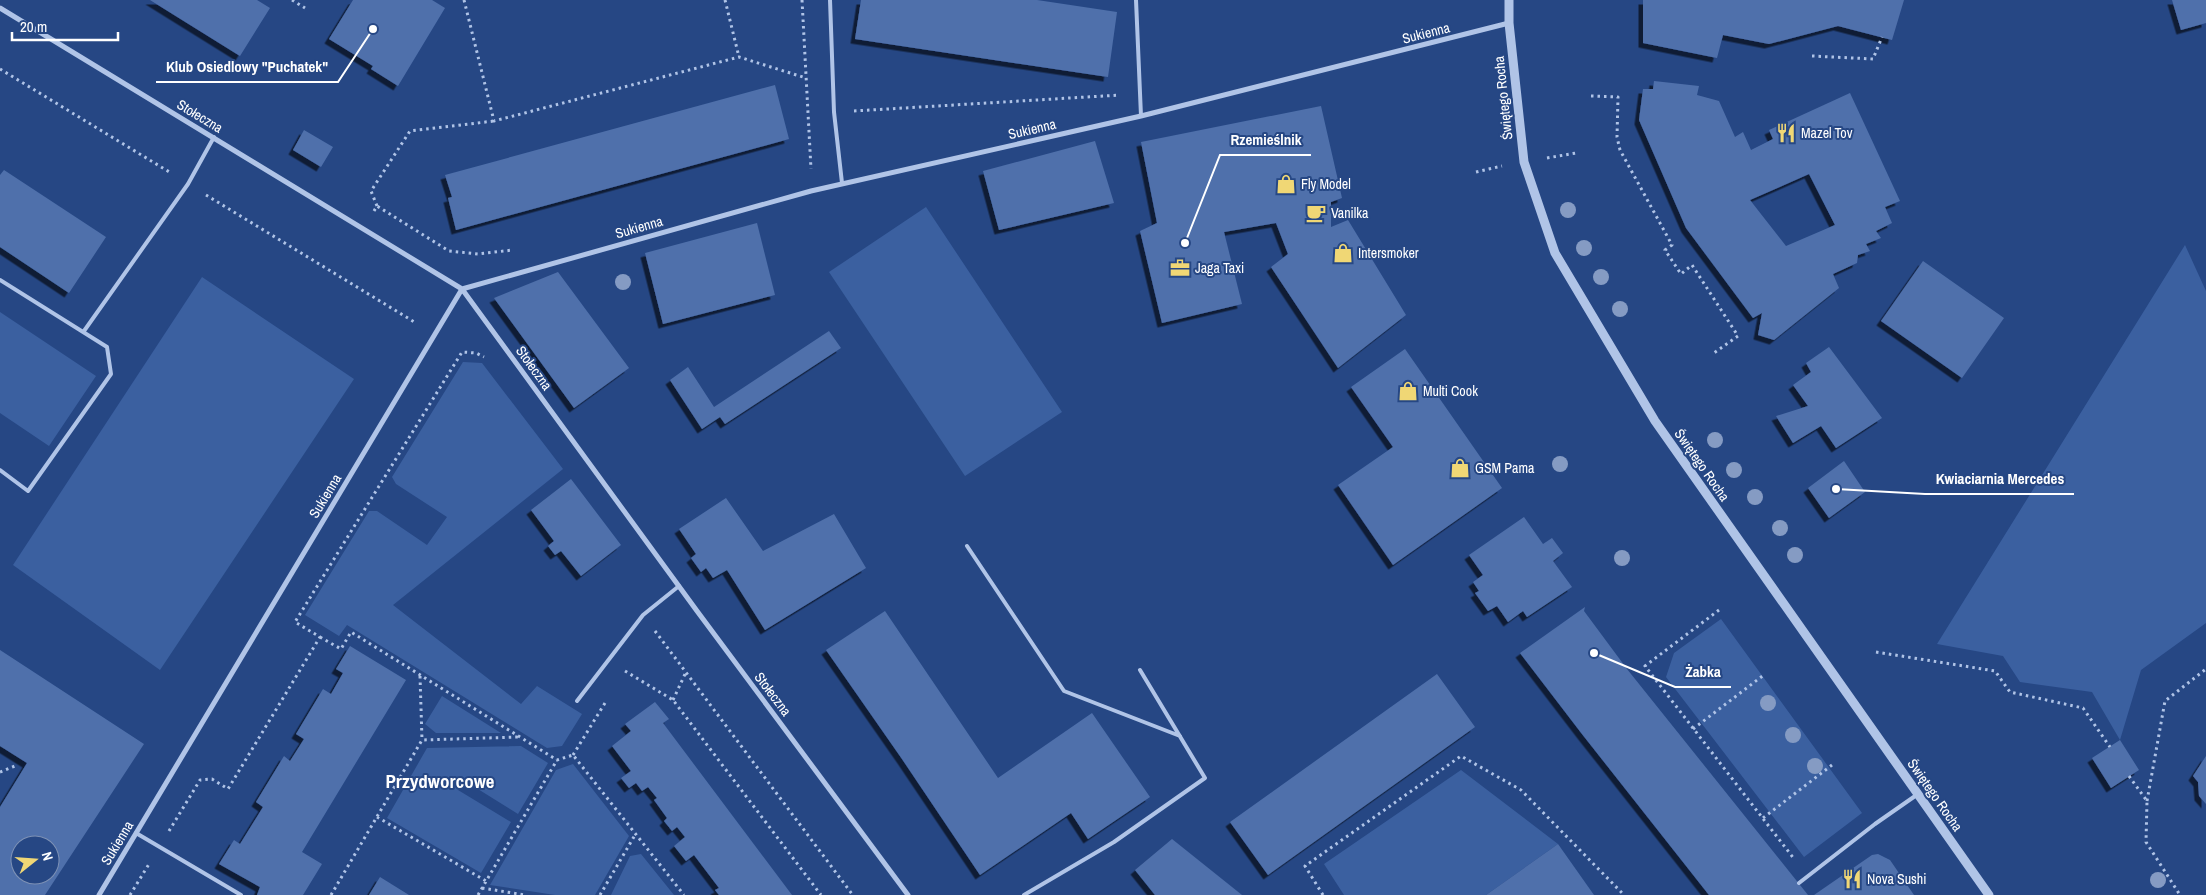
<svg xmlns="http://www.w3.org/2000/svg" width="2206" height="895" viewBox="0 0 2206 895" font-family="'Archivo Narrow',sans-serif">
	<defs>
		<filter id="shadow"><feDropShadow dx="-4.5" dy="4.5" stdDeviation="0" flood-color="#0009"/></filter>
	</defs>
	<rect width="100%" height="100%" fill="#264784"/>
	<path fill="#3b60a0" d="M926,207L1062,412L965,476L829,272Z
		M2185,245L2206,291V623L2141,670L2120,740L2092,692L2020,682L2003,656L1937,644Z
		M202,277L354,379L160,670L13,565Z
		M0,312L96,376L49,446L0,413Z
		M463,362L482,363L563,469L393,605L521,704L537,686L582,714L562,746L547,748L347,625L339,636L305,615L369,511H377L427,545L447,517L396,484L392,477Z
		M1721,619L1862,813L1804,857L1666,677L1674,653Z
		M442,696L501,733H436L425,724Z
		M521,746L548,763L518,814L465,781L458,790L511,822L481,873L387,818L427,748Z
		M573,764L629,836L595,895H555L490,885L556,770Z
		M1461,770L1558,844L1486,895H1344L1324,864Z
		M641,854L674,895H611L630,856Z"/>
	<path fill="#4f70ab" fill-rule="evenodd" filter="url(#shadow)" d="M150,0H257L270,8L240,56Z
		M353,0H432L445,8L398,86L371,69L373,66L329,39Z
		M861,0H1037L1117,12L1108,77L855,39Z
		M1643,0H1904L1892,40L1838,26L1769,44L1723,35L1717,58L1643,43Z
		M2172,0H2206V23L2181,30Z
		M1654,81L1699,86L1697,95L1719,101L1735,137L1743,132L1751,150L1773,139L1769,130L1850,93L1900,201L1885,207L1892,223L1876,231L1881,238L1866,244L1870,251L1858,255L1857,263L1833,274L1839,288L1774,340L1758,335L1762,313L1753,318L1686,228L1639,120L1643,89H1653ZM1809,174L1835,225L1786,246L1750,200Z
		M775,85L789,139L456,230L448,198L452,197L445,175Z
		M1321,106L1342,198L1331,202V227L1348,220L1406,315L1338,368L1271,267L1288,254L1276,223L1224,232L1242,304L1162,323L1140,231L1157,223L1141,142Z
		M304,130L333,147L321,167L293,150Z
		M1095,141L1114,203L999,230L983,171Z
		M4,170L106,237L69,293L0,247V175Z
		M757,223L775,295L663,324L645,253Z
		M1923,261L2004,318L1962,378L1881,321Z
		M558,272L629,368L574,408L494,298Z
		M829,331L841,348L725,424L720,417L702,429L670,380L688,367L714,407Z
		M1829,347L1882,418L1836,448L1821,426L1793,443L1776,416L1808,406L1793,385L1811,372L1806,363Z
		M1405,349L1502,488L1393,565L1338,485L1393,447L1351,387Z
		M1844,461L1865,492L1829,518L1808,488Z
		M571,479L621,545L581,576L561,551L555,555L548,546L554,541L531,510Z
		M726,498L763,551L834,514L866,568L765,630L727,570L713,578L706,568L701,572L691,558L696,554L679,529Z
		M1524,517L1543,544L1552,538L1563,553L1553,561L1572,587L1527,617L1523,611L1508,622L1497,606L1488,611L1475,593L1479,591L1473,582L1483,575L1469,555Z
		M1585,607L1584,611L1627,669L1808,895H1709L1582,734L1520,653Z
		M885,611L998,778L1092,713L1150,797L1088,839L1071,813L980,875L902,759L826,650Z
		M350,646L406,680L302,852L322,864L303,895H257L260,887L219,864L234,840L240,844L263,807L256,802L284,756L290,761L304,739L296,734L323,689L331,694L343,673L336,669Z
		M0,650L144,744L45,895H0V807L27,763L0,746ZM20,845H50V875H20Z
		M1437,674L1475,727L1268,875L1230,822Z
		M655,702L669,719L663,723L792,895H719L715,890L719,888L694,855L686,861L674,846L685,837L677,827L672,831L664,821L667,818L654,800L657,798L648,787L642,791L636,783L629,788L621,778L631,771L612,746L631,731L625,724Z
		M2120,740L2139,770L2111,788L2092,758Z
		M2206,756V804L2199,796L2198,782L2193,776Z
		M1172,839L1242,895H1155L1135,870Z
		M1558,844L1594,895H1486Z
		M1878,854L1890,860L1914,895H1814L1872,855Z
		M380,877L409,895H369Z"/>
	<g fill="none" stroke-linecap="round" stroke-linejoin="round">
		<path stroke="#b0c4e7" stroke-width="3" stroke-dasharray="2.5 4" stroke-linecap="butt" d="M292,0L305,8
			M464,0L494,121L739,57L806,78
			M725,0L739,57
			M802,0L811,169
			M1812,56L1873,59L1882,37
			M0,69L171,173
			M1591,96L1618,97L1617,137L1620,150L1672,245L1665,250L1681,274L1692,265L1738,336L1714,353
			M854,111L1120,95
			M1547,158L1576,153
			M1476,172L1502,166
			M206,195L416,323
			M377,206L371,191L410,131L494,121
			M374,211L377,206L449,251L478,254L513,250
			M1719,610L1645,666L1795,860
			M655,631L852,894
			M320,637L341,649L351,632L557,760L573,755L684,895
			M1876,652L1995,671L2010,692L2083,708L2110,747
			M625,671L673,700L821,895
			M420,676L422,740
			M673,700L686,672
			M1693,729L1765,674
			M573,755L605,703
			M0,772L15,766
			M2129,776L2147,801L2146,842L2180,895
			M2147,801L2165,701L2206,669
			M377,817L486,881
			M1763,818L1832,765
			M169,831L200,780L212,779L228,789L320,637L295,622L462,352L476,353L484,357
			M482,888L525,895
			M130,895L149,864
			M331,895L422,740L519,737
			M478,895L557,760
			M600,895L635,835
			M1323,895L1305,866L1461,756L1521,790L1624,895"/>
		<path stroke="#b0c4e7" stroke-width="4" d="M830,0L834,112L842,183
			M1136,0L1141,116
			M0,280L107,347L111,374L28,491L0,470
			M84,331L188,184L214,137
			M967,546L1064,691L1180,736
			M577,701L643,615L679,586
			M136,833L241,895
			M1799,883L1875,824L1918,794
			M1024,895L1114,842L1205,778L1140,670"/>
		<path stroke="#b0c4e7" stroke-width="5" d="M0,8L462,289L697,611L908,895
			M99,895L462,289L811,191L1141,116L1509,23"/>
		<path stroke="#b0c4e7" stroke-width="9" d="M1509,0V23L1524,162L1555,253L1655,421L1989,895"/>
	</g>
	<g fill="#859bc3">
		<circle cx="1568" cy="210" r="8"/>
		<circle cx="1584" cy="248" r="8"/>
		<circle cx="1601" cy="277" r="8"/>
		<circle cx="623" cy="282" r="8"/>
		<circle cx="1620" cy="309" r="8"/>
		<circle cx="1715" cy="440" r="8"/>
		<circle cx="1560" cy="464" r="8"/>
		<circle cx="1734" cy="470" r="8"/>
		<circle cx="1755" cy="497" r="8"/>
		<circle cx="1780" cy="528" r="8"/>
		<circle cx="1795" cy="555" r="8"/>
		<circle cx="1622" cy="558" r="8"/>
		<circle cx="1768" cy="703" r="8"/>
		<circle cx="1793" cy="735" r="8"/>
		<circle cx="1815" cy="766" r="8"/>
		<circle cx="2158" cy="880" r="8"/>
	</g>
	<defs>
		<symbol id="restaurant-bare" viewBox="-9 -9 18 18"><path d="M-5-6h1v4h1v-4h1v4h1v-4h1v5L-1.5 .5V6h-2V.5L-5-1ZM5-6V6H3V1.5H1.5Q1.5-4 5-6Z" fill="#f0d775" stroke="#264784" stroke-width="2.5" paint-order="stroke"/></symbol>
		<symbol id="shop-bare" viewBox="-9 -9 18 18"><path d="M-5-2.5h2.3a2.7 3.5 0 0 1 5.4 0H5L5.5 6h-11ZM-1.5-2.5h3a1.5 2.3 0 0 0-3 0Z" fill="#f0d775" stroke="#264784" stroke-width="2.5" paint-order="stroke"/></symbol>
		<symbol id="cafe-bare" viewBox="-9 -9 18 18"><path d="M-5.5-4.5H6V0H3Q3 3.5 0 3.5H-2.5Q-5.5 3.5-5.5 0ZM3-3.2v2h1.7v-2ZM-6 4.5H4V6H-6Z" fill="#f0d775" stroke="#264784" stroke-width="2.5" paint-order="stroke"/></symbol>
		<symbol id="office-bare" viewBox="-9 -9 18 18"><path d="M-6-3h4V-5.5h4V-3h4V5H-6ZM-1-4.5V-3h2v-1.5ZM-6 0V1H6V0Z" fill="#f0d775" stroke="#264784" stroke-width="2.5" paint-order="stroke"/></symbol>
	</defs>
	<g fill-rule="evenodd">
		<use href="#restaurant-bare" x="1772" y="119" width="28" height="28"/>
		<use href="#shop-bare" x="1272" y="170" width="28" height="28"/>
		<use href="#cafe-bare" x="1302" y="199" width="28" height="28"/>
		<use href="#shop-bare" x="1329" y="239" width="28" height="28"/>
		<use href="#office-bare" x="1166" y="254" width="28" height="28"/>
		<use href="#shop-bare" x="1394" y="377" width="28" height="28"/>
		<use href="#shop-bare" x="1446" y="454" width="28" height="28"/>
		<use href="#restaurant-bare" x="1838" y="865" width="28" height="28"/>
	</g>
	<g text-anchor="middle" stroke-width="4" stroke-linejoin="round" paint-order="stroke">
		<g font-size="14" fill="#fff" stroke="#264784">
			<text transform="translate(1426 33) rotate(-14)" y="5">Sukienna</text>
			<text transform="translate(1503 98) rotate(-96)" y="5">Świętego Rocha</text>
			<text transform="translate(200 116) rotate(31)" y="5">Stołeczna</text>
			<text transform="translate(1032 129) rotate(-13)" y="5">Sukienna</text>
			<text transform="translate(639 227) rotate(-16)" y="5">Sukienna</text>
			<text transform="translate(534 368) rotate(54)" y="5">Stołeczna</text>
			<text transform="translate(1702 465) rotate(55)" y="5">Świętego Rocha</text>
			<text transform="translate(325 496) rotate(-59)" y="5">Sukienna</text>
			<text transform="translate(773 694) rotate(53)" y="5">Stołeczna</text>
			<text transform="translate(1935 795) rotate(55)" y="5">Świętego Rocha</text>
			<text transform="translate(117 843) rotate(-59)" y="5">Sukienna</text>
		</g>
		<g font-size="14" fill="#fff" stroke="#264784" text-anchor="start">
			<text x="1801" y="138">Mazel Tov</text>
			<text x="1301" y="189">Fly Model</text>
			<text x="1331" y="218">Vanilka</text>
			<text x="1358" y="258">Intersmoker</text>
			<text x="1195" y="273">Jaga Taxi</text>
			<text x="1423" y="396">Multi Cook</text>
			<text x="1475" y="473">GSM Pama</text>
			<text x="1867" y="884">Nova Sushi</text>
		</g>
		<g font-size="19" font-weight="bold" fill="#fff" stroke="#264784">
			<text x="440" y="788">Przydworcowe</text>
		</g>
	</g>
	<path fill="none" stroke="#fff" stroke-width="2" d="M373 29L338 82H156M1185 243L1220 155H1311M1836 489L1925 494H2074M1594 653L1675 687H1731"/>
	<g fill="#fff" stroke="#264784" stroke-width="2">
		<circle cx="373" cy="29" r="5"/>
		<circle cx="1185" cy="243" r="5"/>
		<circle cx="1836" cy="489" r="5"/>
		<circle cx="1594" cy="653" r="5"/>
	</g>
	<g font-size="15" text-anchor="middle" font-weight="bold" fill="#fff" stroke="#264784" stroke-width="4" stroke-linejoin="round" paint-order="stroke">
		<text x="247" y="72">Klub Osiedlowy "Puchatek"</text>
		<text x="1266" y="145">Rzemieślnik</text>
		<text x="2000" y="484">Kwiaciarnia Mercedes</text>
		<text x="1703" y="677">Żabka</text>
	</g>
	<g transform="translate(35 860) rotate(73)"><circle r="24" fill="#264784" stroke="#7d91b5"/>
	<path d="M0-4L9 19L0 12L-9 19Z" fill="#f0d775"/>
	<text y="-8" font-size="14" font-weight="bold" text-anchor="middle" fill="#ffffff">N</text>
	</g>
	<path d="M12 32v8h106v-8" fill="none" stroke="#ffffff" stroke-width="2.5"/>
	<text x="20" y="32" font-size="15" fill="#ffffff" stroke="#264784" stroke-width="4" paint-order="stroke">20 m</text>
</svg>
